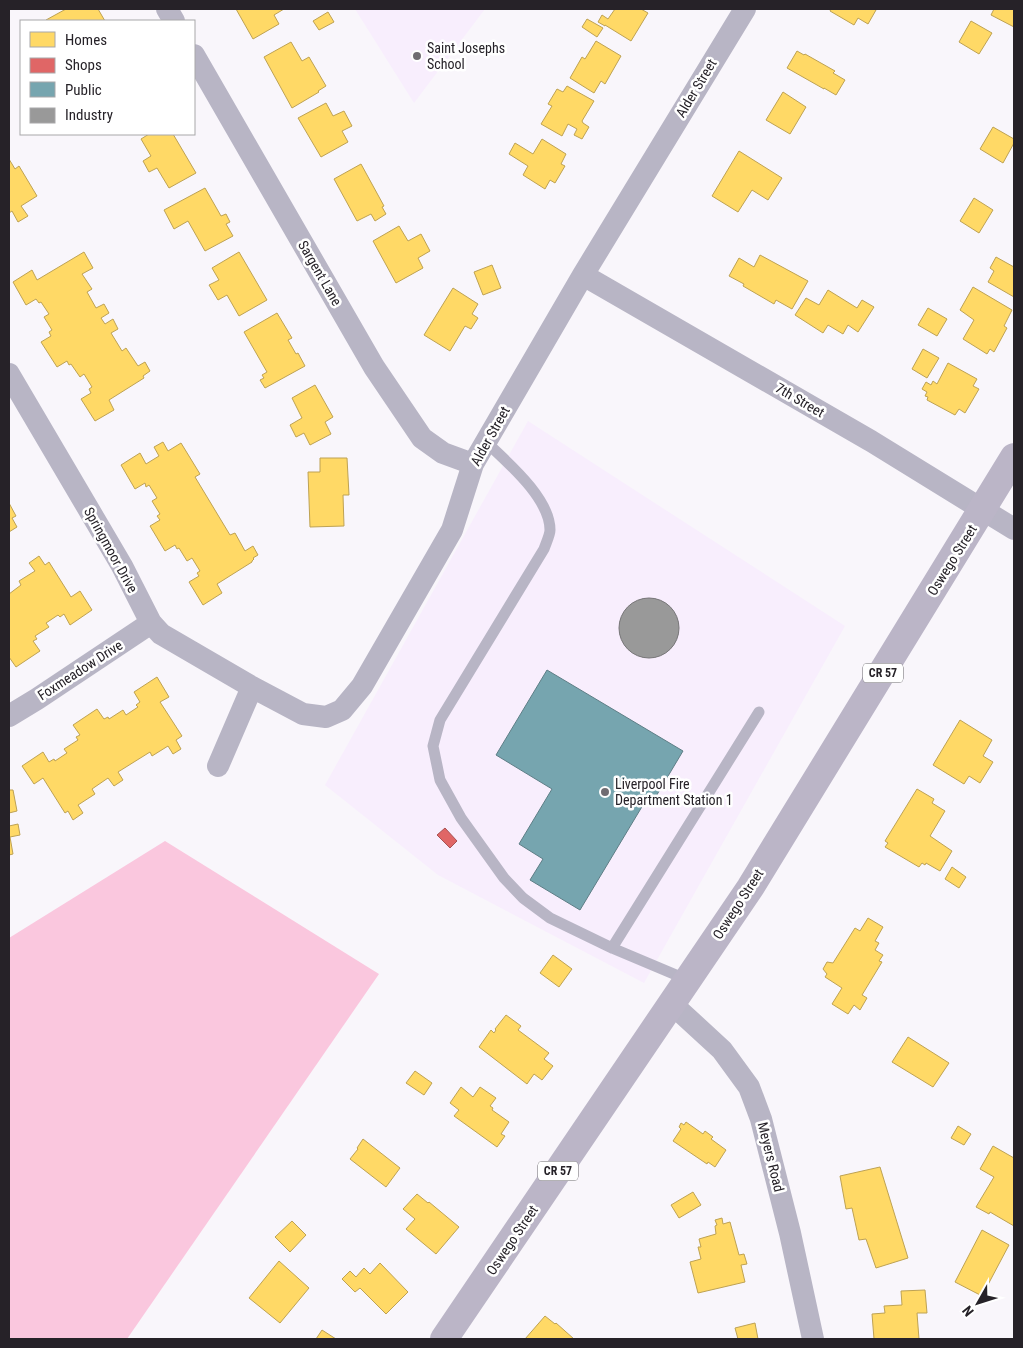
<svg xmlns="http://www.w3.org/2000/svg" width="1023" height="1348" viewBox="0 0 1023 1348" font-family="'Roboto Condensed',sans-serif">
	<rect width="100%" height="100%" fill="#f9f6fb"/>
	<path fill="#f8eefd" d="M355,9H485L414,103Z
		M528,421L845,626L644,983L438,875L325,785Z"/>
	<path fill="#fac7de" d="M165,841L379,974L127,1339H9V938Z"/>
	<path fill="#ffd966" stroke="#bea253" d="M66,9H98L105,21H47L46,20Z
		M236,9H284L274,15L279,24L253,39Z
		M615,9H641L648,13L631,41L605,25V26L598,22L602,15L608,19Z
		M831,9H873L876,10L868,24L858,18L854,25L830,11Z
		M994,9H1014V27L991,15Z
		M328,12L334,22L319,30L313,21Z
		M587,19L603,28L597,37L582,27Z
		M971,21L992,33L979,54L959,42Z
		M596,41L621,56L605,84L601,81L594,93L570,78L582,57L585,59Z
		M291,42L302,61L309,57L326,86L318,91L319,92L292,108L264,57Z
		M797,51L804,55L805,54L835,71L833,73L845,80L836,95L824,88V89L787,68Z
		M567,86L594,101L582,121L583,123L589,127L582,139L574,135L577,129L568,124L562,136L541,124L552,106L548,104L557,89L563,92Z
		M783,92L806,107L790,134L766,120Z
		M326,103L333,116L344,111L352,126L342,131L348,142L321,157L298,118Z
		M993,127L1014,139V143L1003,163L980,149Z
		M149,134H173L196,173L169,188L157,168L149,172L143,161L151,156L141,139Z
		M542,139L566,154L561,164L565,166L555,183L550,180L545,189L523,175L528,166L509,154L515,143L533,154Z
		M739,151L782,178L768,200L752,190L738,212L712,196Z
		M9,159L15,169L19,166L37,196L21,206L28,216L18,222L12,211L9,213Z
		M361,164L384,206L382,207L386,214L375,221L371,214L357,221L334,179Z
		M205,188L221,216L226,214L230,222L226,224L233,236L205,251L188,221L174,229L164,210Z
		M974,198L993,210L979,233L960,221Z
		M399,226L408,241L421,234L430,251L418,258L423,268L396,283L373,241Z
		M84,252L93,268L82,274L92,289L87,292L96,308L104,304L109,313L101,318L105,324L113,319L118,329L111,333L122,351L126,348L138,366L145,362L150,371L143,376L144,378L109,400L114,410L95,421L81,399L91,393L89,389L92,387L84,374L80,377L71,364L69,365L67,361L57,367L41,342L51,336L49,332L52,330L44,317L49,314L41,302L39,303L36,299L26,305L13,282L32,270L37,280Z
		M239,252L267,300L239,316L227,295L218,300L209,285L219,280L212,268Z
		M760,255L808,281L792,309L776,300L774,304L743,286L744,284L729,276L739,258L754,267Z
		M996,257L1014,267V297L988,282L994,271L990,268Z
		M492,265L501,288L483,295L474,272Z
		M973,287L1012,310L1004,326L1007,328L994,352L990,349L987,354L963,339L974,320L960,310Z
		M453,288L478,304L472,314L478,318L471,329L465,326L450,351L424,335Z
		M828,290L857,308L862,300L874,307L858,332L848,325L843,334L828,325L823,333L795,315L806,298L819,305Z
		M928,308L947,319L937,336L918,325Z
		M277,313L292,338L288,340L296,354L298,353L305,366L265,388L260,380L264,378L262,375L267,372L244,332Z
		M923,349L939,358L927,378L912,369Z
		M948,363L977,379L973,386L979,389L965,413L959,409L955,415L927,400L928,397L925,396L927,392L922,389L926,382L931,385L933,381L937,384Z
		M315,385L333,417L325,422L331,434L310,445L304,433L296,437L290,425L302,418L292,398Z
		M163,442L168,451L181,443L200,474L195,477L230,535L235,533L245,551L253,546L258,555L253,558L254,559L252,561V562L217,584L222,593L203,605L189,582L199,576L197,573L200,571L192,558L187,561L179,548L177,549L175,545L165,551L150,526L160,520L157,516L160,514L152,501L157,498L149,485L146,487L145,483L135,489L121,465L140,453L146,464L159,456L154,447Z
		M320,458H347L349,495H343L344,526L310,527L308,472H320Z
		M9,503L16,516L12,518L17,527L9,532Z
		M39,556L45,565L49,562L71,597L80,591L92,610L70,625L64,614L60,617L58,615L46,623L49,627L35,636L37,639L33,641L40,651L16,667L9,657V594L21,585L19,581L35,571L29,563Z
		M157,677L169,697L160,702L182,736L176,740L181,749L173,754L168,746L152,756L150,752L118,772L123,780L114,786L108,778L92,789L95,794L78,805L83,813L73,820L68,811L65,813L43,778L34,784L22,766L43,752L49,762L54,759L55,761L67,753L64,749L78,740L76,737L80,735L73,725L97,709L104,719L108,717L109,719L123,710L126,715L138,707L136,705L140,702L134,692Z
		M960,720L992,740L983,756L993,762L980,783L969,776L964,784L933,765Z
		M917,789L934,799L932,803L945,811L930,836L952,851L940,871L926,863L925,865L922,863L919,867L885,847L888,843L885,841Z
		M9,790H13L17,811L9,813Z
		M9,824V826L18,824L20,835L10,837L13,854L9,855Z
		M952,867L966,877L959,888L945,879Z
		M868,918L883,927L875,941L879,943L875,950L883,955L879,961L882,962L862,995L867,998L860,1010L854,1005L848,1014L832,1004L842,988L825,977L827,974L823,969L827,962L833,963L855,928L860,931Z
		M553,955L572,969L559,987L540,973Z
		M506,1015L521,1026L518,1030L549,1053L544,1059L553,1066L542,1080L534,1074L527,1084L479,1047L491,1030L494,1033L496,1030L495,1029Z
		M908,1037L949,1063L933,1087L892,1062Z
		M415,1071L432,1083L424,1095L406,1083Z
		M461,1087L473,1097L480,1087L496,1098L490,1106L493,1108L492,1110L509,1122L501,1134L505,1136L497,1147L454,1116L459,1110L450,1103Z
		M686,1122L703,1134L705,1131L713,1137L711,1139L726,1150L715,1167L708,1162L707,1164L673,1141L681,1129L679,1127L681,1123L684,1125Z
		M958,1126L971,1134L964,1145L951,1138Z
		M363,1139L400,1168L386,1187L350,1159L358,1149L357,1148Z
		M993,1146L1014,1158V1226L990,1212L989,1214L976,1207L994,1177L980,1169Z
		M880,1167L908,1258L876,1268L866,1239L859,1240L852,1208L846,1209L840,1176Z
		M693,1192L701,1205L679,1218L671,1205Z
		M417,1194L428,1203L429,1202L459,1227L436,1254L406,1229L415,1219L403,1209Z
		M722,1218L723,1224L730,1222L739,1255L744,1254L747,1264L741,1265L745,1282L698,1293L690,1262L701,1259L698,1247H701L699,1239L716,1234L715,1226L717,1225L715,1220Z
		M292,1221L306,1235L290,1252L275,1237Z
		M982,1230L1009,1245L982,1296L955,1282Z
		M279,1261L309,1288L280,1323L249,1298Z
		M380,1263L408,1292L386,1314L360,1288L355,1292L342,1279L350,1271L356,1277L364,1268L370,1274Z
		M925,1290L927,1313H917L919,1339H874L872,1314L885,1313L884,1306L902,1305L901,1291Z
		M545,1316L555,1324L556,1323L574,1339H525Z
		M755,1323L758,1339H738L735,1328Z
		M322,1330L336,1339H316Z"/>
	<path fill="#e06666" stroke="#a85253" d="M445,828L457,841L450,848L437,835Z"/>
	<path fill="#76a5af" stroke="#5e7e86" d="M547,670L683,751L655,798L649,795L580,910L530,880L543,859L519,844L552,789L496,755Z"/>
	<path fill="#999" stroke="#767577" d="M619 628a30 30 0 1 1 60 0a30 30 0 1 1-60 0Z"/>
	<g fill="none" stroke-linecap="round" stroke-linejoin="round">
		<path stroke="#b8b5c5" stroke-width="11" d="M486,442C507,462 550,498 550,530C550,535 546,543 544,549L440,720L433,746L440,780L461,818L504,878L523,898L550,918L612,948L688,980
			M612,948L759,712"/>
		<path stroke="#b8b5c5" stroke-width="22" d="M167,9L174,21
			M194,55L374,367L422,438L443,453L473,464
			M583,275L871,441L1014,529
			M9,374L122,566L151,623L161,634L252,687L303,714L326,717L342,710L362,686L452,530L473,464L583,275L745,9
			M9,716L37,699L151,623
			M218,766L252,687
			M672,1004L722,1050L749,1087L761,1119L790,1233L813,1339"/>
		<path stroke="#bbb5c7" stroke-width="28" d="M444,1339L750,888L1014,457"/>
	</g>
	<g fill="#706c72" stroke="#fff" stroke-width="2">
		<circle cx="417" cy="56" r="5"/>
		<circle cx="605" cy="792" r="5"/>
	</g>
	<g text-anchor="middle" stroke-width="5" stroke-linejoin="round" paint-order="stroke">
		<g fill="#fff" stroke="#676468" stroke-width="1">
			<rect x="863" y="663.5" width="40" height="19" rx="4"/>
			<rect x="538" y="1161.5" width="40" height="19" rx="4"/>
		</g>
		<g font-size="12" font-weight="bold" fill="#262228">
			<text x="883" y="677">CR 57</text>
			<text x="558" y="1175">CR 57</text>
		</g>
		<g font-size="14" fill="#262228" stroke="#fff" text-anchor="start">
			<text x="427" y="53">Saint Josephs<tspan x="427" dy="16">School</tspan></text>
			<text x="615" y="789">Liverpool Fire<tspan x="615" dy="16">Department Station 1</tspan></text>
		</g>
		<g font-size="14" fill="#262228" stroke="#fff">
			<text transform="translate(696 88) rotate(-59)" y="5">Alder Street</text>
			<text transform="translate(320 273) rotate(60)" y="5">Sargent Lane</text>
			<text transform="translate(800 400) rotate(30)" y="5">7th Street</text>
			<text transform="translate(490 436) rotate(-61)" y="5">Alder Street</text>
			<text transform="translate(111 550) rotate(61)" y="5">Springmoor Drive</text>
			<text transform="translate(952 560) rotate(-58)" y="5">Oswego Street</text>
			<text transform="translate(80 670) rotate(-33)" y="5">Foxmeadow Drive</text>
			<text transform="translate(738 904) rotate(-57)" y="5">Oswego Street</text>
			<text transform="translate(771 1157) rotate(76)" y="5">Meyers Road</text>
			<text transform="translate(512 1240) rotate(-56)" y="5">Oswego Street</text>
		</g>
	</g>
	<rect width="1023" height="1348" fill="none" stroke="#262228" stroke-width="20"/>
	<rect x="20" y="20" width="175" height="115" fill="#ffffff" stroke="#a8a7a9"/>
	<rect x="30" y="32" width="25" height="15" fill="#ffd966" stroke="#a8a7a9"/>
	<text x="65" y="45" font-size="15" fill="#262228">Homes</text>
	<rect x="30" y="58" width="25" height="15" fill="#e06666" stroke="#a8a7a9"/>
	<text x="65" y="70" font-size="15" fill="#262228">Shops</text>
	<rect x="30" y="82" width="25" height="15" fill="#76a5af" stroke="#a8a7a9"/>
	<text x="65" y="95" font-size="15" fill="#262228">Public</text>
	<rect x="30" y="108" width="25" height="15" fill="#999999" stroke="#a8a7a9"/>
	<text x="65" y="120" font-size="15" fill="#262228">Industry</text>
	<g transform="translate(978 1303) rotate(231)" stroke="#ffffff" stroke-width="4" paint-order="stroke">
	<path d="M0-4L9 19L0 12L-9 19Z" fill="#262228"/>
	<text y="-8" font-size="14" font-weight="bold" text-anchor="middle" fill="#262228">N</text>
	</g>
</svg>
